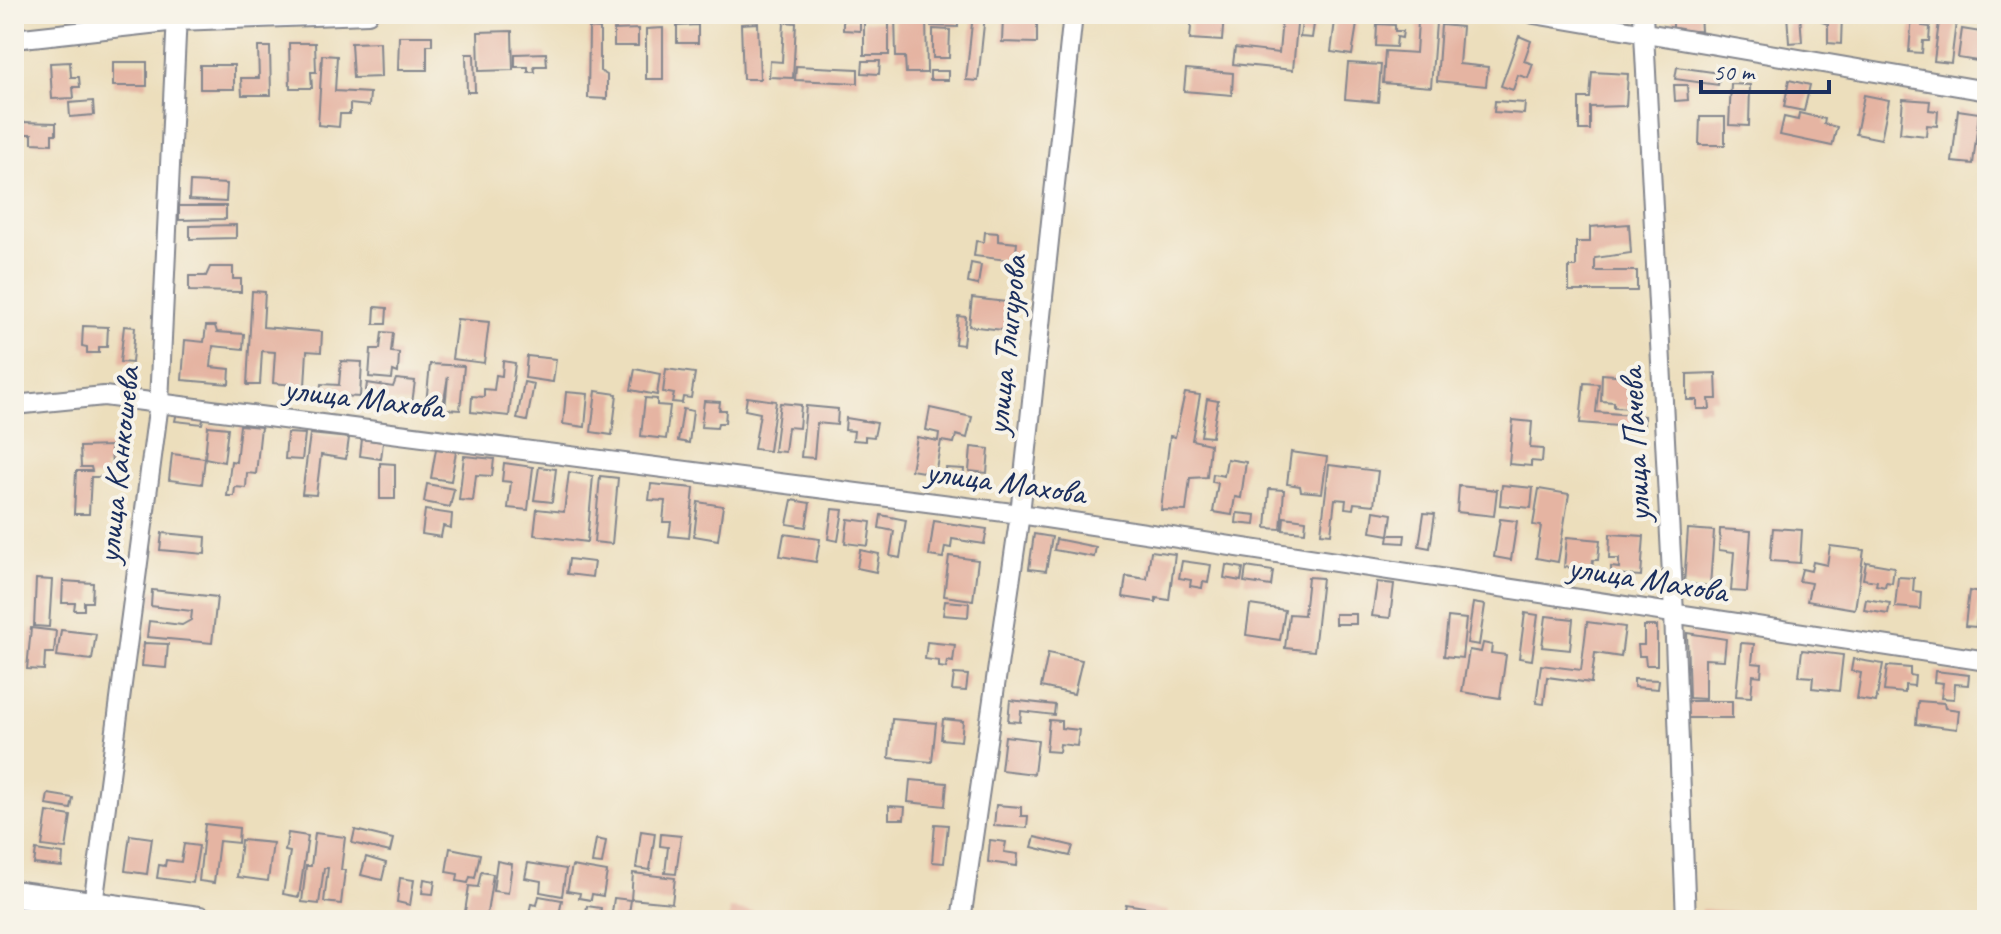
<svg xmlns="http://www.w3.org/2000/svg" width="2001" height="934" viewBox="0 0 2001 934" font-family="Caveat,sans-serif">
	<rect width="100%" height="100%" fill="#f7f3e8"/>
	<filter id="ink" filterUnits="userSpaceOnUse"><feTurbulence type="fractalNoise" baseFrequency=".0125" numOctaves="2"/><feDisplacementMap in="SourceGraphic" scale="16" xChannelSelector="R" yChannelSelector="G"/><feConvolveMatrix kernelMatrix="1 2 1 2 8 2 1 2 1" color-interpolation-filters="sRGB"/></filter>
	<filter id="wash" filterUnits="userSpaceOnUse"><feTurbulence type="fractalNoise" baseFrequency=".006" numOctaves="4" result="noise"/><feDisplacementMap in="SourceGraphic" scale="32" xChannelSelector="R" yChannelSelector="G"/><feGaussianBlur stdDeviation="1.8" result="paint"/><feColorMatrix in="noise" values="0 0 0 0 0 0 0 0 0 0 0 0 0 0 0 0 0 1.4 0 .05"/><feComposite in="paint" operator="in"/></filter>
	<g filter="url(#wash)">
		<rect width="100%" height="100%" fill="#ecdebc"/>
		<g id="blocks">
			<path fill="#e5b4a2" d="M895,14L926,15L927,73H906L905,57H896Z
				M973,14L985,15L978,81L966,80Z
				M1192,14H1224L1222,41L1190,39Z
				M1268,14H1298L1293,70L1233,64L1235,48L1279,53L1282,19L1268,18Z
				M1303,14H1321L1320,24H1314L1312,38L1300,37Z
				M1673,14H1700L1701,31L1673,32Z
				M1787,14H1800L1802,42L1789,43Z
				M1820,14H1842L1841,44L1828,43V24L1822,22Z
				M1940,14H1957L1951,63L1934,61Z
				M1912,15L1923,16L1922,26L1930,27L1929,41H1923L1922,53L1909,52Z
				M931,16L958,17V27L931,26Z
				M1003,18L1037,19V43L1002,42Z
				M843,20H860V31L843,30Z
				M864,21H889V55H864Z
				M1335,21L1357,24L1352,55L1331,52Z
				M1418,21L1436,23L1431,87L1383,83L1385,51L1416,53Z
				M784,22L796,23L793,78L769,77L770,61L782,62Z
				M758,23L760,79H743L741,24Z
				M1377,24L1395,25V31H1403L1402,38L1397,37L1396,47L1376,46Z
				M698,25V43H677V26Z
				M1441,25L1462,27L1459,64L1488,67L1486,86L1437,81Z
				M589,28L600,29V71L607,75V99L588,98Z
				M663,28V79H646V29Z
				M638,29V46H614V30Z
				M933,29L950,30L949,58H933Z
				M1962,29L1987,33L1984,62L1958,58Z
				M512,31L513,70L479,71L478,32Z
				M399,36H432V45H427V70H398Z
				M1519,36L1531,41L1524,61L1533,64L1528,78L1518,75L1513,90L1501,86Z
				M380,42L381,77L353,78L351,43Z
				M289,43H315L316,72H311L312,88H290Z
				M258,47H270L271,95H242L241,78H259Z
				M546,53L547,66H534L535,72H528V67H515V54Z
				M466,54H474L475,92H467Z
				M322,55L337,56L335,91L370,93L369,106L350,104V114H340L339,127L318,125Z
				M863,61H880L879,74L862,73Z
				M70,62L71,77H79L80,87H73L74,98L52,99L50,63Z
				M113,62H147V86H113Z
				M1348,63L1381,65L1378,102L1345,99Z
				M200,65H234V89H200Z
				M796,66L858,69V83L795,80Z
				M1677,67L1720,73L1718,85L1675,79Z
				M1186,69L1233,73L1232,95L1184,91Z
				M930,71H948V80H930Z
				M1592,72L1628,74L1626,106L1590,107V130H1579V98H1590Z
				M1789,80L1810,85L1804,111L1784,107Z
				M1731,84L1750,85L1749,126L1729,125Z
				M1674,85H1687L1688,100L1675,101Z
				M1864,95L1889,100L1881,139L1856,134Z
				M1903,99L1930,101L1929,110L1938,111L1937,126L1927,125L1926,136L1900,133Z
				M93,101L94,115L70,117L69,103Z
				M1495,101L1525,103L1524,114L1494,112Z
				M1958,110L1979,113L1973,164L1952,162Z
				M1985,110H1987V143L1982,142Z
				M1799,113L1825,119L1824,124L1837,127L1832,146L1780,135L1784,117L1798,120Z
				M1700,117H1725V145H1699Z
				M21,122L56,123V134H52V144L32,143V134H21Z
				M190,182L227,184L226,202L189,200Z
				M179,206H226V219L179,220Z
				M1629,224L1631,253L1595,258V271H1637V291H1569V267H1576V242H1590V227Z
				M236,225V238L190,239V226Z
				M985,232L998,233V241L1017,243L1015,261L974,256L976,241L984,242Z
				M971,263L981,265L978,285L968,283Z
				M210,267H233V279H241V292L189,291V276H206Z
				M252,291L265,292L263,327L322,332L321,352L307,351L305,386L273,383L275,352L262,351L260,385H247Z
				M972,298L1014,303L1011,331L969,326Z
				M375,307L387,308L386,324H374Z
				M958,316L966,317L963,345L955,344Z
				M457,319L489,322L484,363L452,359Z
				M83,326L108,327L107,347H99V353H87V347L82,346Z
				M124,326L135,327L132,363L120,362Z
				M206,326H215L217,332L244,334L243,349L213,346L211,367L230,369L229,384L182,380L185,340L204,342Z
				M382,332L393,333L391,352L399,353L398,373L393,371L392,379L369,377L371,349H380Z
				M527,356L556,359L553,382L525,378Z
				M341,361L362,362L360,397L320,395L321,384L339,385Z
				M503,361L515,363L509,416L471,412L472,396L484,397V389L494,390L496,375L502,376Z
				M430,364L464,366L460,410L445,409L448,376L443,406L426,404Z
				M635,369L660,374L657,395L631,390Z
				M666,369L695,373L691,398L683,397L682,403L672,402L674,394L663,392Z
				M1716,373L1717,399H1709L1710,409H1697V400H1687V374Z
				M1602,374L1640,377L1639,401H1631V408L1614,407V402L1601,401Z
				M396,379L415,381L412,404L365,398L367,383L393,387Z
				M524,382L534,384L527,421L517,419Z
				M1584,383L1599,384L1596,412L1644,416V428L1580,423Z
				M596,391L617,394L612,435L591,432Z
				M566,392L588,394L585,427L563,424Z
				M1185,393L1200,395L1192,440L1210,444L1207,477L1190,478L1186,511L1161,510L1170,436L1175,437Z
				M747,397L776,401L769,451L754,449L760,413L745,410Z
				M645,398L657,399V405L670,406L666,439L641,436Z
				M1207,399L1218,401L1212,437L1201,436Z
				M704,401L720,402L719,410H726L725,423H718L717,428L701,427Z
				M780,403L801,405L799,428L788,427L785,452L774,451Z
				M806,406L838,409L837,425L817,423L814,458L801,457Z
				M930,408L972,417L967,438L956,435L954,443L941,441L935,474L911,470L917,437L938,441L939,433L926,430Z
				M683,409L693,411L689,443L678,441Z
				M177,412L204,415L202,424L175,421Z
				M846,418L877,423L874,437L865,436V441L853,440L854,431L845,430Z
				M1513,420L1532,422L1530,448L1543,449L1542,462L1531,461V466L1509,464Z
				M240,425L261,427L256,474L247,473L246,488L235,487L234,496H227L231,461L236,462Z
				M208,426L228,428L224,462L205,458Z
				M287,433L305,434L302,460L285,459Z
				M310,434L349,438L346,459L321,455L316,495L302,494Z
				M362,439L383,442L381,459L360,456Z
				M111,446L112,466H105V477H91L89,514H74L76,471H92L91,467H81L80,447Z
				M971,447L989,449L987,473L969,471Z
				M436,449L456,452L451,481L431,478Z
				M1291,452L1327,457L1322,493L1301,491L1300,486L1287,484Z
				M172,454L205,458L202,484L169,480Z
				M464,456L494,459L492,476L476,475L473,501L459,500Z
				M1227,459L1246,462L1241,498L1235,497L1232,515L1213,512L1218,483L1212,482L1213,474L1224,476Z
				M380,463L395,464V499H380Z
				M504,463L533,467L528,510L508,508L511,482L502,481Z
				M1329,465L1378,471L1374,505L1354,503L1353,509L1345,508L1346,500L1335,499L1331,534L1321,533Z
				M539,467L556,469L552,502L534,500Z
				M946,468L964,469L963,480L945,479Z
				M569,472L593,476L587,542L534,535L537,509L564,512Z
				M600,476L618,478L612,544L594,542Z
				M427,484L454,489L450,507L424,502Z
				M651,484L694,488L689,538L669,536L671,522H663L665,501L649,500Z
				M1502,485L1533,488L1531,508L1500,505Z
				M1459,486L1497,490L1494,516L1457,512Z
				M1269,489L1284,490L1281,529L1266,528Z
				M1539,489L1569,494L1558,562L1536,558L1541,526L1533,525Z
				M792,500L810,503L806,527L787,524Z
				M698,502L723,506L718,540L694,536Z
				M832,509L843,510L838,541L828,539Z
				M425,510L452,514L451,528L443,526L441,537L422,534Z
				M1374,511L1392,514L1389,535L1371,532Z
				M1237,513L1256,515L1255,525L1236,523Z
				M1424,513L1435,514L1430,548L1419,546Z
				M881,515L906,520L900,558L890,556L894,531L879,528Z
				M1284,517L1306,520L1305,532L1283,530Z
				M848,519L871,522L868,546L845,543Z
				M1500,519L1517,521L1511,560L1494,557Z
				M934,521L987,529L984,544L952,539L951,548L945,547L943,558L929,556Z
				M1773,528L1802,530L1800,563L1770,561Z
				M1688,529L1714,531L1710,586L1684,584Z
				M1720,529L1751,531L1747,592L1731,591L1734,552L1719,550Z
				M162,533L206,537L205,554L160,550Z
				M784,534L820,539L816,562L780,556Z
				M1034,534L1052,537L1046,571L1029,569Z
				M1610,534L1644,536L1641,576L1611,574V567L1619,568V559H1609Z
				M1389,535H1405L1404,543L1388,542Z
				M1567,537L1600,540L1598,560H1593L1592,570L1564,567Z
				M1056,539L1096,547L1094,557L1054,550Z
				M1830,546L1864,550L1855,609L1807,601L1811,583L1799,581L1802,569L1811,571L1813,562L1827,565Z
				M860,550L879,554L876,572L857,568Z
				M1151,551L1175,554L1169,600L1156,598V602L1123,597L1126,576L1147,579Z
				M949,556L978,560L973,600L944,596Z
				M569,559L594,562L592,577L567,574Z
				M1182,561L1211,565L1208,583L1203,582L1202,588L1190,586L1191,580L1179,578Z
				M1866,562L1894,567L1892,583L1886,582L1885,587L1876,585L1877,581L1863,579Z
				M1226,565L1243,568L1241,581L1224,578Z
				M1246,567L1273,571L1271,586L1244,582Z
				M1308,577L1322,578L1314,651L1285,648L1289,614L1304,615Z
				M1898,577L1914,578L1913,591L1921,592L1920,609L1895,607Z
				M36,579L52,580L49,627L34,626Z
				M1984,580H1987V603L1979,601L1976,627L1965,626L1969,591L1980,593Z
				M63,581L93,583L92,602H84V610H74L75,603H62Z
				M1377,582L1394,584L1390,618L1372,616Z
				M152,590L217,597L212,643L147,637L149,621L182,625L191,620L192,611L151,606Z
				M1866,599L1890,603L1888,614L1864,610Z
				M945,601L969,603L968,617L943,615Z
				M1473,603L1485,605L1479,645L1467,643Z
				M1250,605L1285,610L1280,640L1246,635Z
				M1525,613L1538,615L1532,660L1519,658Z
				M1335,614H1356V624H1335Z
				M1546,616L1573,619L1570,650L1542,647Z
				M1448,617L1466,619L1462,658L1444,656Z
				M1587,622L1625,627L1621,657L1595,653L1591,683L1547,677L1544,704L1536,703L1541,665L1581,670Z
				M1644,626H1657V665H1646L1645,656H1639L1638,645H1644Z
				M31,628L56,631L54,653H45L44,670L27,669Z
				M61,630L96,634L92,660L57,656Z
				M1687,633L1726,639L1724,660L1705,659V699L1689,698Z
				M927,642L955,645L953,662L947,661L946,668L939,667V661L925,659Z
				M144,643L168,644L166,668L142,666Z
				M1483,643L1492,645L1491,653L1506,655L1500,698L1462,692L1469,650L1481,652Z
				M1741,643L1754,644L1752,663L1762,664L1761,676L1753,675L1751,697L1736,696Z
				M1802,650L1843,655L1839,691L1812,688L1813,677L1799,676Z
				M1048,653L1082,660L1074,694L1041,687Z
				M1853,659L1883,664L1876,702L1857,699L1861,673L1851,671Z
				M1887,666L1910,668V675L1915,676L1914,686L1905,685V693L1884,691Z
				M1935,671L1969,675L1968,685L1955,684L1954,699L1941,698L1943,683L1934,682Z
				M954,674L968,675L966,691L952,690Z
				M1634,679L1659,680L1658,689L1634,687Z
				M1010,700L1055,705L1054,715L1021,711L1020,722L1008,721Z
				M1687,701H1732V718H1687Z
				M1918,701L1944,703L1945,708L1959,710L1957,729L1916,724Z
				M892,719L936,723L932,762L889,758Z
				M943,719L963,721L961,741L941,739Z
				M1049,720L1061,721V728L1079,730L1077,746L1060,744L1059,752L1046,751Z
				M1005,736L1038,740L1034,774L1001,770Z
				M910,780L947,783L945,806L908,802Z
				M48,794L73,798L71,809L46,805Z
				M996,805L1021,807V816H1028L1027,828L994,826Z
				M889,806L905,807L904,819H889Z
				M47,812L71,816L66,849L42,846Z
				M205,824L239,828L238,843L219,841L214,883L199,881Z
				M935,824L948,825L944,863L932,862Z
				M355,830L393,839L390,852L352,843Z
				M641,831L655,833L650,870L636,868Z
				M288,833L308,836L299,897L283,894L290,852L285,851Z
				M315,833L345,837L341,870H345L341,904L324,902L328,868H324L319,904L302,902L306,866H311Z
				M661,834L681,836L676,874L665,873L668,847L660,846Z
				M130,835L152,838L147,874L125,871Z
				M1035,837L1073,846L1070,856L1032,847Z
				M596,839L606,841L602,864L592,863Z
				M241,840L273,843L268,881L237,877Z
				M990,840L1006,842L1004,852L1018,854L1017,866L988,862Z
				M184,844L199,846L193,883L157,878L159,865L165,866L166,860L181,862Z
				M450,848L480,854L475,878L470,877L468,883L457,881L458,874L446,872Z
				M36,850L63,854L62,867L34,864Z
				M366,857L386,863L382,880L361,875Z
				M497,861L512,864L508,893L493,891Z
				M528,863L566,869L562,896L540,892L541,881L525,878Z
				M572,866L607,872L603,896L592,894L591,900L579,898L580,893L567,891Z
				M481,872L493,874L486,920L464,918L469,886L478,887Z
				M633,873L675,878L672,903L631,899Z
				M400,878L414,880L410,905L397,902Z
				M424,879L435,881L433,894L422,893Z
				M539,896L562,900L558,920L528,918L531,904L537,905Z
				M614,898L631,900L628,920H611Z
				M1126,904L1168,911L1167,920H1123Z
				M587,906L601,908L599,920H585Z
				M730,909L754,912L753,920H729Z
				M1701,909L1739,912V920H1701Z
				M780,916L804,918V920H779Z"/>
		</g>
	</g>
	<g filter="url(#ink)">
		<use href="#blocks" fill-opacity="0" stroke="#84868d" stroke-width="2"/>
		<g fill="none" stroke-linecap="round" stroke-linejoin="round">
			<defs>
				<path id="minor" d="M1534,14L1987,91
					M1643,14L1674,614L1686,920
					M14,39L177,21L368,14
					M14,405L104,396L1020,514L1987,661
					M91,920L159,403L177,14
					M961,920L1020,514L1073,14"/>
				<path id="secondary" d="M14,894L200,920"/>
			</defs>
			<use href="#minor" stroke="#84868d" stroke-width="22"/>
			<use href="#secondary" stroke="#84868d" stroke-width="30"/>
			<use href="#minor" stroke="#fff" stroke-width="18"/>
			<use href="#secondary" stroke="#fff" stroke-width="26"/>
		</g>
	</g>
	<g text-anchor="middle" stroke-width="8" stroke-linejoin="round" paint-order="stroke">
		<g font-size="34" fill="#1b2f5e" stroke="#f7f3e8">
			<text transform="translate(1005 345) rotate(-84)" y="12">улица Тлигурова</text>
			<text transform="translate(364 397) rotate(7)" y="12">улица Махова</text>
			<text transform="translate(1634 445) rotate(-93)" y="12">улица Пачева</text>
			<text transform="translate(117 465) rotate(-84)" y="12">улица Канкошева</text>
			<text transform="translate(1006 481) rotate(8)" y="12">улица Махова</text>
			<text transform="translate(1648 578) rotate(9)" y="12">улица Махова</text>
		</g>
	</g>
	<rect width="2001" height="934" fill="none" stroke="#f7f3e8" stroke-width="48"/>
	<path d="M1701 80v12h128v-12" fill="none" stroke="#1b2f5e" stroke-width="4"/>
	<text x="1713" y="80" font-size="24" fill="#1b2f5e" stroke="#f7f3e8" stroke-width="6" paint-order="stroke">50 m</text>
</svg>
